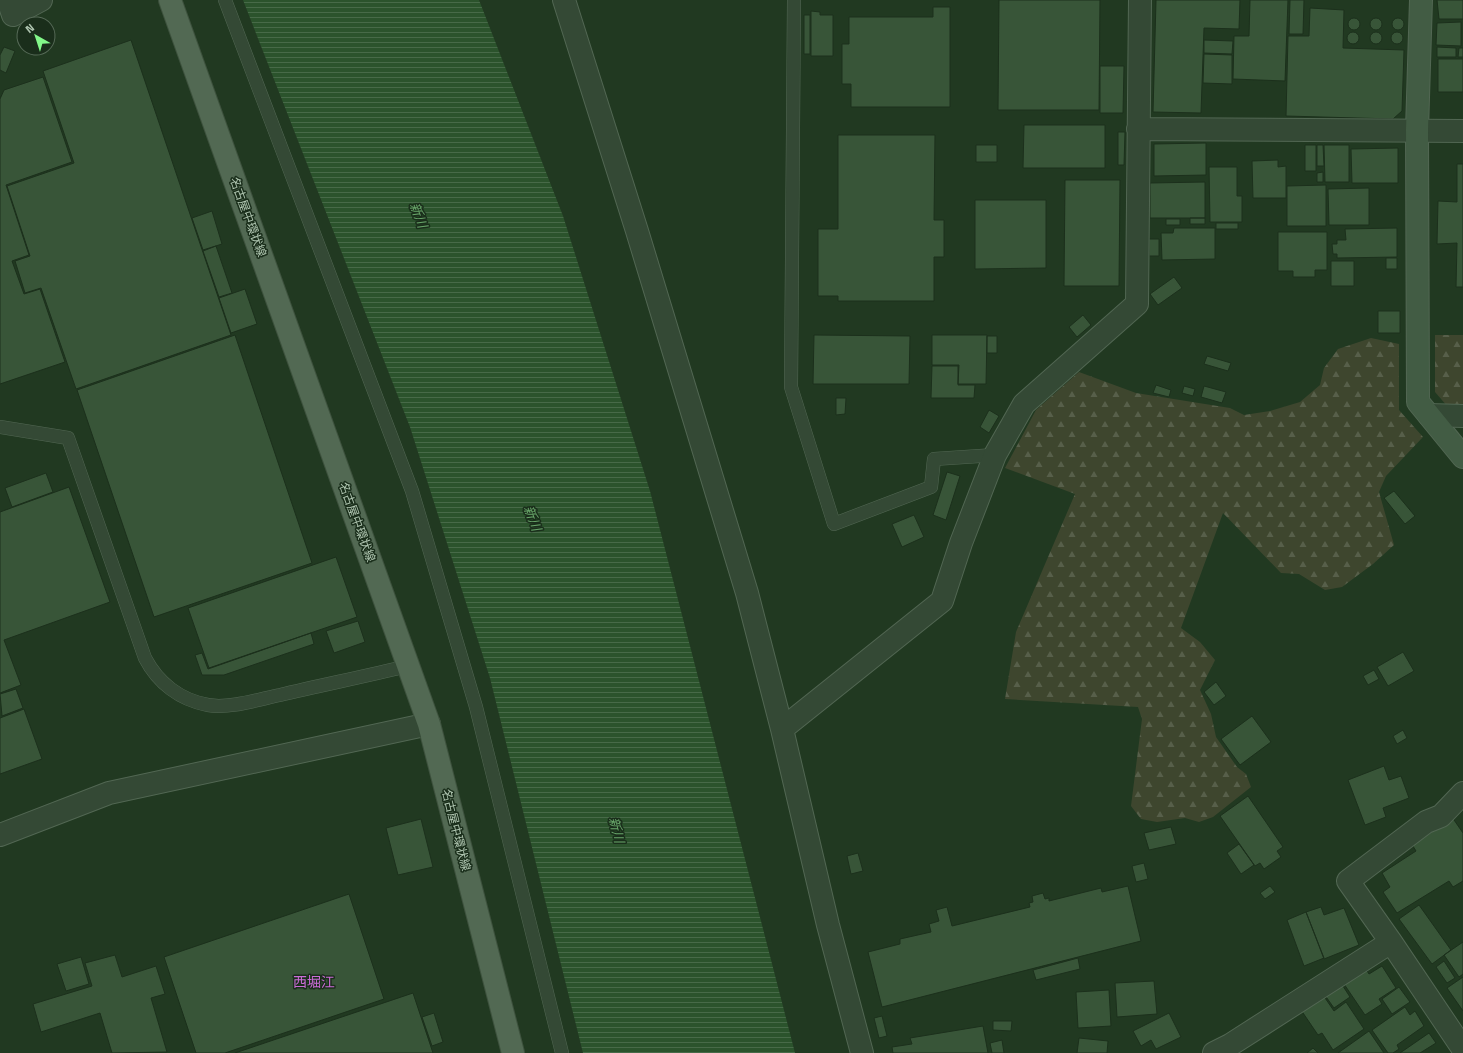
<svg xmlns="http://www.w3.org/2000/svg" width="1463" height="1053" viewBox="0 0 1463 1053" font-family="'Titillium Web','Noto Sans JP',sans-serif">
	<defs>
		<pattern id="forest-firs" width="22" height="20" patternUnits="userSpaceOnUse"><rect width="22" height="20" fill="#3e462e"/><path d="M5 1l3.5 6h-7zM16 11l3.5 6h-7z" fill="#575f4a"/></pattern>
		<pattern id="water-rules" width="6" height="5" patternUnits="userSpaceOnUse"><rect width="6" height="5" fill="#2b532c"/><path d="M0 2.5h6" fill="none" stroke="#476a48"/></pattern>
	</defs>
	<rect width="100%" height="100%" fill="#213921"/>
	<path fill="url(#forest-firs)" d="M1435,335H1463V407H1448L1435,392Z
		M1371,338L1399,344V410L1423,437L1386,476L1379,492L1394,545L1373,564L1342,587L1325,590L1299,574L1281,573L1223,513L1181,628L1200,642L1215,660L1200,690L1211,714L1216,737L1237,767L1246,774L1251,787L1213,817L1199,822L1185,818L1157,822L1141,819L1131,806L1142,719L1138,707L1005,699L1016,632L1075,494L1005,468L1036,410L1079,372L1136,393L1230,408L1244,415L1270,411L1300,402L1320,385L1324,368L1338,349Z"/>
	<path fill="url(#water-rules)" d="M243,0H479L563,216L650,491L795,1053H583L490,678L410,427Z"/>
	<path fill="#385538" stroke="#1c301c" d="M999,0H1100L1099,110H998Z
		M1156,0H1240L1239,29L1204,28L1201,113L1153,112Z
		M1250,0H1288L1285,81L1233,79L1234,36H1249Z
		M1290,0H1304L1303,34H1289Z
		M1437,0H1463V19H1439Z
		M933,7H950V107H851V84H842V44H849V17H933Z
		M1310,8L1344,10L1343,48L1404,50L1402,111L1393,119L1286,116L1288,36H1309Z
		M811,11L820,12V15H833V56H811Z
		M804,15H810V54H804Z
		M1370 24a6 6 0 1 1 12 0a6 6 0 1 1-12 0Z
		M1392 24a6 6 0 1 1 12 0a6 6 0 1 1-12 0Z
		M1348 24a6 6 0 1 1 12 0a6 6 0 1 1-12 0Z
		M1461,22V46L1436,45L1437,23Z
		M1347 38a6 6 0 1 1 12 0a6 6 0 1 1-12 0Z
		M1391 38a6 6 0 1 1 12 0a6 6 0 1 1-12 0Z
		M1370 38a6 6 0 1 1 12 0a6 6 0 1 1-12 0Z
		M131,40L231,335L76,389L41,288L25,293L15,261L30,256L7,186L74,163L43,71Z
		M1204,40L1233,41L1232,54L1204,53Z
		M4,47L15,51L6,73L0,70V55Z
		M1437,47L1456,48V57H1437Z
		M1459,48H1463V57H1458Z
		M1204,54L1232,55V84L1203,83Z
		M1438,59H1463V92H1438Z
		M1100,66H1124L1123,113H1100Z
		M43,77L72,162L6,185L29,255L12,261L24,294L40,289L65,362L0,384V99L4,90Z
		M1024,125H1105V168H1023Z
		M1118,132H1125L1124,165H1118Z
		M838,135H935L934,220H944V257H934V301H838V296H818V229H838Z
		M1206,143V175L1154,176V144Z
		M976,145H997V162H976Z
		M1305,145H1316V171H1305Z
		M1317,145H1323L1324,166H1317Z
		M1324,145H1349V182H1325Z
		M1398,148V183H1352L1351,149Z
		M1278,160V167L1286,166V198H1253L1252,161Z
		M1457,164H1463V287H1456L1457,243L1437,244L1438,201L1457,202Z
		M1209,167H1237V196H1242V222H1210Z
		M1323,172V182H1317V173Z
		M1065,180H1120L1119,286H1064Z
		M1205,182V218H1150V183Z
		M1326,185V226H1287V186Z
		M1369,188V225H1329L1328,189Z
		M975,200H1046V268L975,269Z
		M212,211L222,244L203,250L192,218Z
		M1190,218H1205V224H1190Z
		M1166,219H1180V225H1166Z
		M1216,223H1238V229H1216Z
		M1174,228H1215V259L1162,260L1161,233H1173Z
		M1397,228V257L1337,258V254H1333L1332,244H1337V240H1346L1345,229Z
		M1278,232H1327V270H1315V277H1293V271H1278Z
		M1149,239H1159V256H1149Z
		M216,246L232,293L219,297L203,251Z
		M1386,258H1397V269H1386Z
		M1331,261H1354V286H1331Z
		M1174,277L1182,288L1158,305L1150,294Z
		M245,289L257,324L231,333L219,298Z
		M1378,311H1400V333H1378Z
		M1083,315L1091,325L1077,337L1069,327Z
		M235,335L312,563L154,617L77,390Z
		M814,335L910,336L909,384H813Z
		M932,335H987L986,384H958L959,365H932Z
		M987,336H997V353H987Z
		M1207,356L1231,363L1228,371L1204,364Z
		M932,366H958V385H975L974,398H931Z
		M1156,385L1171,390L1169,397L1153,393Z
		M1184,386L1195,389L1193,396L1182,393Z
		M1204,386L1226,392L1222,403L1201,397Z
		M836,398H846L845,414L836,415Z
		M989,410L999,416L989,433L980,427Z
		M947,472L960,476L946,520L933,515Z
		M46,473L53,492L12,507L5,488Z
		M69,487L110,602L4,640L21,685L0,693V512Z
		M1394,491L1415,516L1405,524L1384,498Z
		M914,515L924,537L902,547L892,524Z
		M336,557L357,617L209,668L188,608Z
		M358,621L365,642L334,653L326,631Z
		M311,633L314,644L224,675H202L195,655L202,653L208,669Z
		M1403,652L1414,671L1388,686L1377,667Z
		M1374,670L1379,679L1368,685L1363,676Z
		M1216,682L1226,696L1214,705L1204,692Z
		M16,689L23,708L2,716L0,694Z
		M24,709L42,759L0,774V718Z
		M1252,716L1271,742L1240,765L1221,739Z
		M1403,730L1407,738L1397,744L1393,736Z
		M1384,766L1389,780L1401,776L1409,798L1383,808L1386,817L1365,825L1348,780Z
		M1248,796L1283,847L1277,851L1281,857L1264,869L1260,863L1255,866L1220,816Z
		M1452,817L1463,833V881L1453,887L1449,881L1397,913L1383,892L1390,887L1382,873L1416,851L1411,843Z
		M421,819L433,867L398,875L386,828Z
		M1171,827L1176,844L1149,850L1144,833Z
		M1239,844L1254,865L1241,874L1227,853Z
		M858,853L863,871L851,874L847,856Z
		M1144,863L1148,879L1136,882L1132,866Z
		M1128,886L1141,941L882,1007L868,952L900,944V939L931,932L929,924L939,921L936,910L947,907L952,926L1030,907L1029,903L1033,902L1032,896L1043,893L1045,899L1049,898V901L1101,888L1102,892Z
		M1270,886L1275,892L1265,899L1260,893Z
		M349,894L384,999L225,1053H196L164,957Z
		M1419,905L1451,950L1432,964L1399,919Z
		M1321,907L1324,915L1344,908L1359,945L1324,959L1306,912Z
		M1306,912L1324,958L1304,966L1287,920Z
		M1463,942V974L1459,977L1444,955Z
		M115,955L122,977L156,966L165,994L151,998L167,1052L112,1053L100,1013L41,1032L33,1004L92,986L85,963Z
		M81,957L89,984L66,991L57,964Z
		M1078,958L1080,969L1036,980L1033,970Z
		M1444,961L1455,978L1447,983L1436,967Z
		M1382,966L1396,988L1379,999L1382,1004L1365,1015L1344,984L1366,969L1369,974Z
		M1463,977V1011L1447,988Z
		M1154,981L1157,1014L1117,1017L1115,983Z
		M1341,983L1350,997L1334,1008L1324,994Z
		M1399,987L1410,1002L1392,1014L1382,999Z
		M1109,990L1111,1026L1078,1028L1076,992Z
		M413,993L433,1053H235Z
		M1323,995L1334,1011L1346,1002L1364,1029L1333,1050L1322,1033L1318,1035L1301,1010Z
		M1405,1007L1410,1015L1415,1011L1424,1026L1397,1045L1399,1049L1393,1053H1388L1372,1030Z
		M434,1013L443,1042L432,1046L422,1017Z
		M1169,1013L1181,1037L1156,1049L1151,1040L1141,1046L1133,1031Z
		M882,1016L887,1036L879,1038L874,1018Z
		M993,1021H1012L1011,1031L993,1030Z
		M983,1026L988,1053H893L892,1047L912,1044L910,1038Z
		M1369,1031L1384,1053H1338Z
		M1429,1033L1436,1043L1420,1053H1400Z
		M1079,1038L1108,1041L1107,1053H1077Z
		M1002,1040L1004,1053H992L990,1043Z
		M1313,1048L1318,1053H1307Z"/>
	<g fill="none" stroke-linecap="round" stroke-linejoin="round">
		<defs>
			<path id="lane" d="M225,0L412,491L476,707L562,1053
				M794,0L791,387L834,524L931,487L934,459L995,455
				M0,427L68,438L145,658C158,683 180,700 208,705C229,709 260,699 280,695C323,685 366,676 408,666"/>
			<path id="street" d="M8,0L13,15L41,0
				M564,0L637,231L747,593L782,729L828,925L862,1053
				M1138,129L1463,131
				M1429,415L1463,416
				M782,729L942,601L961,543L995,455L1024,404L1137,304L1140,0
				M1463,793L1441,816L1426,822L1348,881L1391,942L1463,1049
				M0,835L109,793L429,724
				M1214,1053L1230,1045L1391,942"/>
			<path id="secondary" d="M1421,0L1417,130L1418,402L1463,457"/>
			<path id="primary" d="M170,0L429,724L513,1053"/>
		</defs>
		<use href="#lane" stroke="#526753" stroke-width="14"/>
		<use href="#street" stroke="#526753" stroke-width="24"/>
		<use href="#secondary" stroke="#526753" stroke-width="24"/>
		<use href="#primary" stroke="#3e523e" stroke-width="24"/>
		<use href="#lane" stroke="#344935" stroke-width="13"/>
		<use href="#street" stroke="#344935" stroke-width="22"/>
		<use href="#secondary" stroke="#425c44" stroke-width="22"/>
		<use href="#primary" stroke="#526953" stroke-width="22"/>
	</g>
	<g text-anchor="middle" stroke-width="3" stroke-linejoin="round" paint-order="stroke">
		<g font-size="12" fill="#afc5b0" stroke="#1a2e1b">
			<text transform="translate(248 217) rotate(70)" y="4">名古屋中環状線</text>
			<text transform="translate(357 522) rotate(70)" y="4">名古屋中環状線</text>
			<text transform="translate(456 830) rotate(76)" y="4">名古屋中環状線</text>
		</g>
		<g font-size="13" font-style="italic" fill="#68a569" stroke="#1a2e1b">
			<text transform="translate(419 215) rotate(69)" y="5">新川</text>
			<text transform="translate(533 518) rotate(69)" y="5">新川</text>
			<text transform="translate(617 830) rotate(76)" y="5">新川</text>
		</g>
		<g font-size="14" fill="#cb6cd7" stroke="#1a2e1b">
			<text x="314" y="987">西堀江</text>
		</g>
	</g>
	<g transform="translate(36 36) rotate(321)"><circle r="19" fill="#1a2e1b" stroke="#566a57"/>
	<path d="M0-3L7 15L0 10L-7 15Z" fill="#82f889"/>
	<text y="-6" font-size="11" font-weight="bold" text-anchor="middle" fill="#afc5b0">N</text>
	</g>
</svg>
